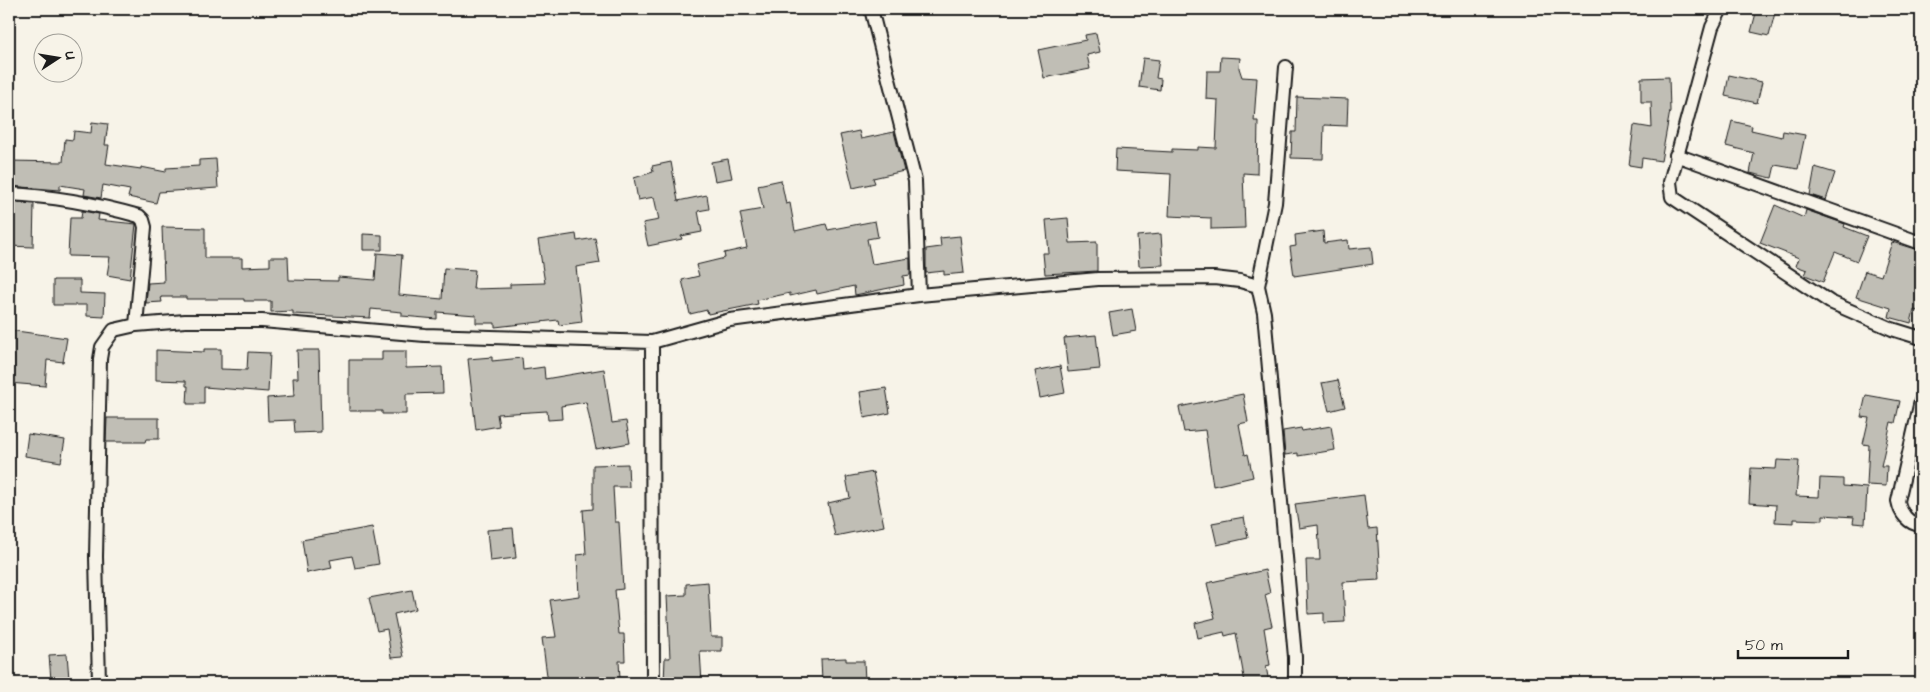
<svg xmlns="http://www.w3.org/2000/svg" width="1930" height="692" viewBox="0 0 1930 692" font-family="'Architects Daughter',sans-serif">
	<rect width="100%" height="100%" fill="#f7f3e8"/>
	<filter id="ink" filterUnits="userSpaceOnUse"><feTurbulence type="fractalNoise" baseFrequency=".02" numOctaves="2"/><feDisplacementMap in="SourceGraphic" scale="10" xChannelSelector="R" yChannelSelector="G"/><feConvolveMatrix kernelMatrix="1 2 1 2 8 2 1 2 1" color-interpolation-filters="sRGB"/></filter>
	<g filter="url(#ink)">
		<path fill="#c0beb5" stroke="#1c1c1c" d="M1757,9H1776L1769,36L1751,32Z
			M1096,33L1100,52L1087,55L1090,69L1044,78L1038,50L1086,40L1085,35Z
			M1221,57L1240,58L1239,68L1242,77L1257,78L1254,121H1258L1257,174L1243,173L1245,228L1211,229V218L1169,216L1171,174L1115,171L1116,149L1172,152V149L1198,150V147L1216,148L1218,100L1206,99L1207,71H1220Z
			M1143,58L1159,60L1156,78L1161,79L1160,90L1139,87Z
			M1729,75L1762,82L1757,103L1725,96Z
			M1669,77L1670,111L1661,161L1642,158L1641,167L1629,165L1634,125L1652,128L1651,102H1641V78Z
			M1297,97L1348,99L1347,126L1324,125L1323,159L1291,158L1292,132H1296Z
			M1732,121L1752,126L1751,130L1782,137L1783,131L1805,135L1798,169L1775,165L1772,178L1750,173L1754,153L1726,146Z
			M92,122L108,124L105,145H109L106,164L141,169V167L166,172V168L199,166V160L216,159L218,188L159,192L156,203L128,197L130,190L103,185L101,198L84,195L85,189L60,185V190L9,186V161L63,162L65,139L73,140L74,131L91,133Z
			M859,131L861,139L894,132L904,171L873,178L875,183L853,188L840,135Z
			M728,159L732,178L715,181L711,162Z
			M671,162L678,201L707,195L709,209L698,211L702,232L681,236L682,239L648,246L643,223L659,220L654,197L638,200L634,178L653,172L652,166Z
			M1815,167L1835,173L1826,200L1810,195Z
			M781,180L786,204L790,203L795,231L826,224L828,230L875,221L878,237L867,239L872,264L910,258V275L903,276L904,285L855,295L854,286L817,294L816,290L790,296V293L757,300L758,304L708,314L707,310L690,314L682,280L699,276L696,265L725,258L724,253L747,248L740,213L763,209L758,185Z
			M10,202L34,204L33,247L9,246Z
			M1775,205L1804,218L1806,210L1845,224L1844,227L1867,236L1857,261L1835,252L1823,282L1805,275L1807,270L1796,266L1799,258L1760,243Z
			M82,211L99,214L98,220L136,224L130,279L107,275L110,257L68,256L70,218H81Z
			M1068,218L1070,243L1097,242V271L1045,274L1043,253H1049L1046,220Z
			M162,227L205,228V258H242V267L270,266V257H288L289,280L338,281V277L375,280L377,253L402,255L399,295L442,299L444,268L475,270L473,289L510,288V284L545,283L538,240L576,234L577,241L595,238L600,263L576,267L582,322L559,325L558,320L495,327V323H476V315L437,312V319L402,316V312L371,309L370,318L293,314V311L271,312V301H244V299H186V297H161L162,302L146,303L148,283L164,282Z
			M1323,231L1324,243L1348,240L1349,249L1371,247L1373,264L1294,276L1290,247L1296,246L1295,235Z
			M363,234L382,235V250H363Z
			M1161,234L1163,265L1139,266L1137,236Z
			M960,236L964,273L944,275V271L926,273V249L941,247L940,238Z
			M1892,242L1921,251V312L1914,310L1911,323L1889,317L1891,308L1856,297L1865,271L1881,276Z
			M53,280H80V293L105,294L104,317L87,316V305H53Z
			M1132,309L1136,331L1113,335L1109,313Z
			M9,330L67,338L63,362L47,360L45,386L9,383Z
			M1096,335L1100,369L1068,372L1064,338Z
			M204,349H221V369L247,370L248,352L270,353L268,392L204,387V404H187L188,386H186V381L156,380V350L204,352Z
			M297,350H319L321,432L295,433L294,420L268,421L267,398L294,396L293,378H298Z
			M382,351H406V368L442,367L443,393L406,394V414H382V411H349V360H382Z
			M492,357V361L522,358L523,370L544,367L545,379L604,369L612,423L626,421L630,443L596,449L586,402L561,406L562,419L548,420L547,411L497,414L499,426L476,430L468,359Z
			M1060,366L1065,393L1040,398L1035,371Z
			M1338,380L1345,407L1329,411L1322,383Z
			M886,388L890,413L864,418L860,392Z
			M1243,394L1248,422L1239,424L1245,455L1248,454L1253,477L1213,486L1205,430L1184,432L1179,407Z
			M1866,395L1900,401L1895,423L1891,422L1881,466H1887L1886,486L1867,485L1869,445L1863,444L1869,418L1861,417Z
			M107,418H159V439H146L145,442H106Z
			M1331,426L1335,450L1298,456V453L1285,455L1283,431L1301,428L1302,431Z
			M28,434L65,440L61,462L25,456Z
			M1777,460L1799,461L1796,496L1819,497L1820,478L1843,479V486L1867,488L1865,524L1853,523L1854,517L1823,515V520L1794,519V523L1775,522L1776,505L1749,503L1751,468L1776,469Z
			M628,464L629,487H613L615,522H619L623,589L615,590L619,634H624L625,661H619L620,679L617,680L618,683H548L542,638L556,637L550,600L579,596L577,555L586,554L583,510L593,509V465Z
			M873,472L884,526L835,536L828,503L850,498L846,477Z
			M1364,495L1368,529L1377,528L1380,580L1343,582L1345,622L1324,623V613L1308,614L1306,560H1320L1318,525L1299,528L1295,504Z
			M1244,517L1248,538L1217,545L1212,523Z
			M372,527L379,564L355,568L352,556L330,560L332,568L307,573L302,540Z
			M513,528L516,558L490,561L487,530Z
			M1265,570L1270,593L1265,595L1272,626L1264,628L1270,665L1266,666L1269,683H1245L1236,633L1225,636L1224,632L1198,638L1195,623L1215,618L1207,583Z
			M708,582L711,637H722V651H700L702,683H664L665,658H670L667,596L686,595V584Z
			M412,590L416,609L394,614L403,657L391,658L387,629L377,631L369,598Z
			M67,654L69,679L51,680L49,655Z
			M846,658V661H864L865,681H822L821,659Z"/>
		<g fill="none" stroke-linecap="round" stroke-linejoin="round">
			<defs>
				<path id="minor" d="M871,9L915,181L919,295
					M1721,9L1712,27L1670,182L1672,197L1830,302L1892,329L1921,338
					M1676,155L1921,243
					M9,194C53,196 96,204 139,216L143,220L145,227L136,325
					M1258,286L1275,203L1286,67
					M652,342L653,683
					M1921,401L1898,501C1900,513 1908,524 1921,525
					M99,683L96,557L100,359L102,347L114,330L136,325L185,321H262L425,335L652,342L730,320L919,295L1098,279L1214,278L1240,281L1258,286L1264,313L1295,657V683"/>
			</defs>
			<use href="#minor" stroke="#1c1c1c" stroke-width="16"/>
			<use href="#minor" stroke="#f7f3e8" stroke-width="12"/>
		</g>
	</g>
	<rect width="1930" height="692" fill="none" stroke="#f7f3e8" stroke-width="30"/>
	<rect x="15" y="15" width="1900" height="662" fill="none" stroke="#1c1c1c" stroke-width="2" filter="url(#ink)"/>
	<g transform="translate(58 58) rotate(78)"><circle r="24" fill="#f7f3e8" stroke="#9f9d96"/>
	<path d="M0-4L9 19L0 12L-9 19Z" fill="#1c1c1c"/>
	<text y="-8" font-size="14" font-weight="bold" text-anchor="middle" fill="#1c1c1c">U</text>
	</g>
	<path d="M1738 650v8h110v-8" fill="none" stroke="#1c1c1c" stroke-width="2.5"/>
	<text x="1745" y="650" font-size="15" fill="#1c1c1c" stroke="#f7f3e8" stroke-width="4" paint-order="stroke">50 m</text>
</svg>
